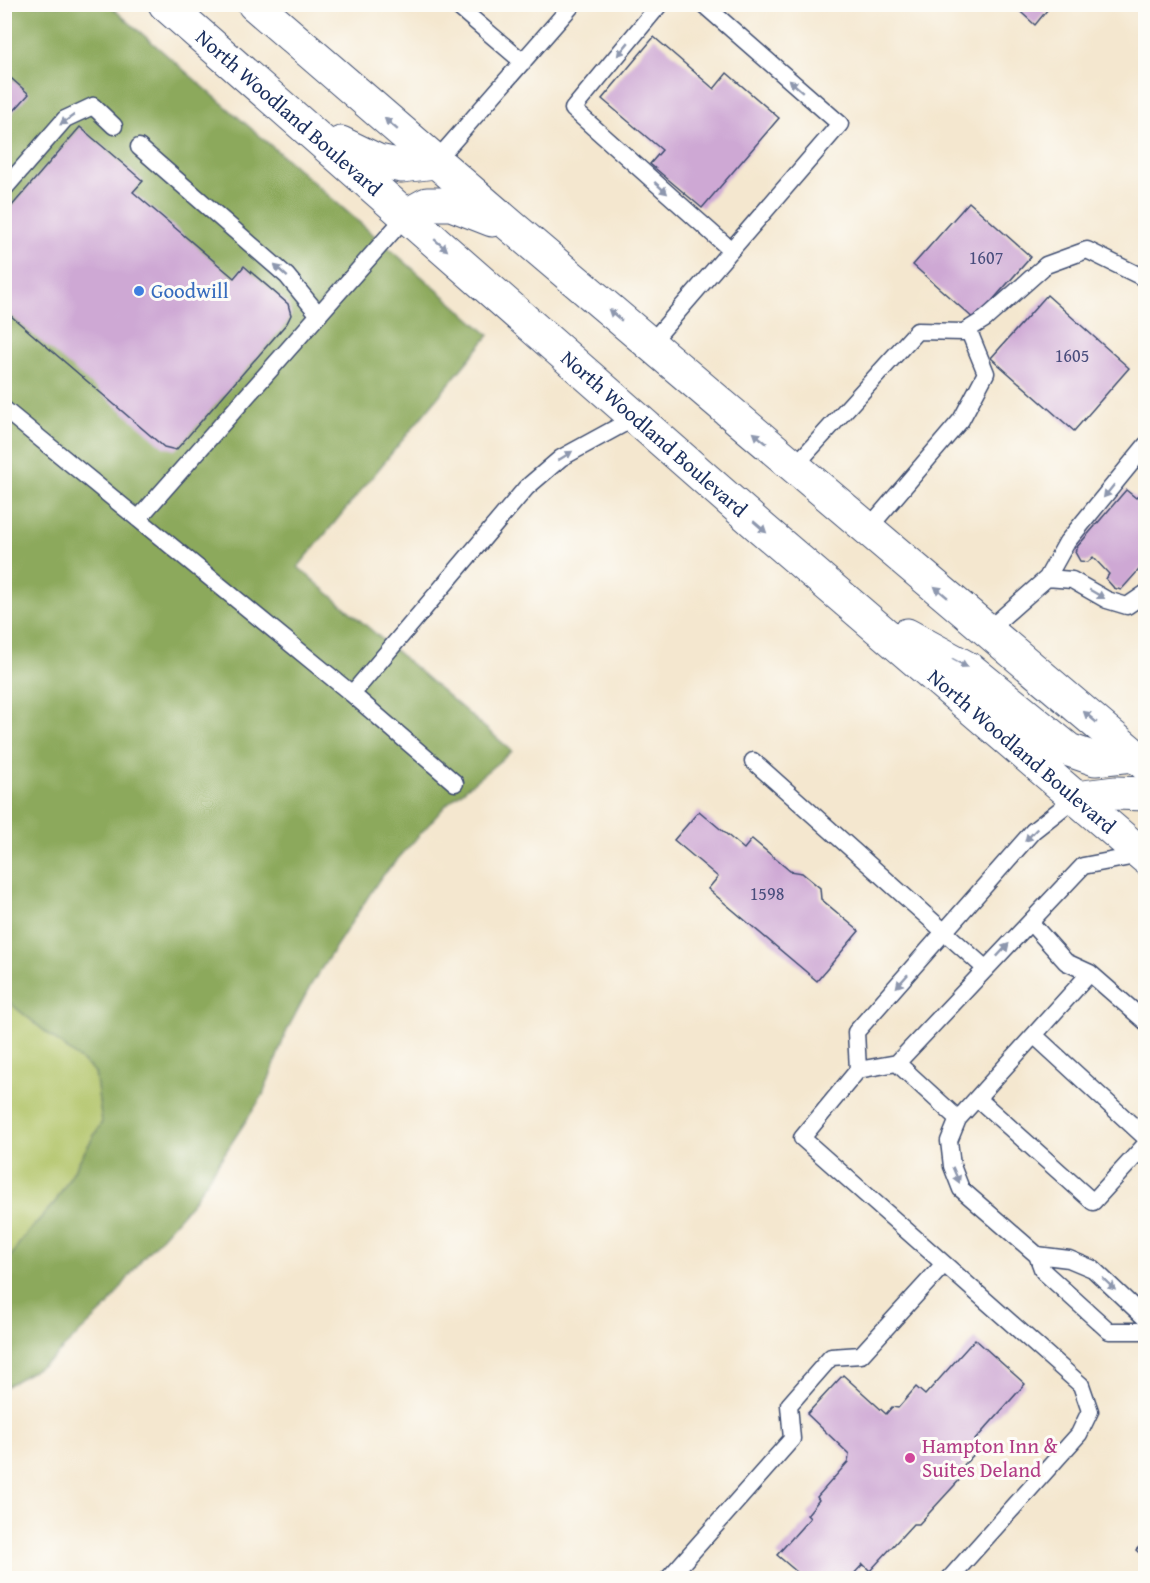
<svg xmlns="http://www.w3.org/2000/svg" width="1150" height="1583" viewBox="0 0 1150 1583" font-family="'Gentium Book Plus',serif">
	<rect width="100%" height="100%" fill="#fdfcf7"/>
	<filter id="ink" filterUnits="userSpaceOnUse"><feTurbulence type="fractalNoise" baseFrequency=".0167" numOctaves="2"/><feDisplacementMap in="SourceGraphic" scale="12" xChannelSelector="R" yChannelSelector="G"/><feConvolveMatrix kernelMatrix="1 2 1 2 8 2 1 2 1" color-interpolation-filters="sRGB"/></filter>
	<filter id="wash" filterUnits="userSpaceOnUse"><feTurbulence type="fractalNoise" baseFrequency=".008" numOctaves="4" result="noise"/><feDisplacementMap in="SourceGraphic" scale="24" xChannelSelector="R" yChannelSelector="G"/><feGaussianBlur stdDeviation="1.35" result="paint"/><feColorMatrix in="noise" values="0 0 0 0 0 0 0 0 0 0 0 0 0 0 0 0 0 1.4 0 .05"/><feComposite in="paint" operator="in"/></filter>
	<g filter="url(#wash)">
		<rect width="100%" height="100%" fill="#f4e7cf"/>
		<path fill="#b0c366" stroke="#667962" stroke-width="1.5" d="M5,999L95,1072L102,1122L56,1201L22,1239L5,1267Z"/>
		<path fill="#8ca95b" stroke="#546c5c" stroke-width="1.5" d="M5,5H109L489,335L298,567L512,751L447,804L379,880L312,983L287,1030L263,1095L192,1203L141,1260L107,1307L51,1360L5,1387L4,1267L22,1239L56,1201L102,1122L95,1072L5,999Z"/>
		<g id="blocks">
			<path fill="#cea8d4" d="M1012,4H1052L1035,25Z
				M654,37L714,89L727,73L779,118L702,208L650,164L662,150L602,99Z
				M4,72L29,94L4,122Z
				M80,127L143,181L133,192L234,278L244,266L288,304L291,315L287,323L176,450L164,447L4,310V215Z
				M969,202L1031,257L975,320L913,265Z
				M1047,295L1129,368L1074,431L991,358Z
				M1146,487V562L1121,590L1114,588L1106,579L1109,574L1093,557L1088,562L1080,561L1075,552L1077,547L1126,490L1136,498Z
				M699,811L744,849L752,839L790,871L802,873L820,888L821,899L859,931L817,981L708,889L718,877L674,840Z
				M975,1339L1025,1384L975,1440L982,1446L962,1467L964,1475L919,1524H913L870,1571L863,1564L850,1578H804L777,1555L810,1518L807,1515L819,1500L817,1497L848,1462L849,1454L807,1414L843,1375L886,1414L892,1407L898,1408L916,1387L925,1395Z
				M1146,1540V1559L1136,1550Z"/>
		</g>
	</g>
	<g filter="url(#ink)">
		<use href="#blocks" fill-opacity="0" stroke="#3c4b6f" stroke-width="1.5"/>
		<g fill="none" stroke-linecap="round" stroke-linejoin="round">
			<defs>
				<path id="lane" d="M455,4L523,62
					M660,4L573,109L731,250
					M139,147L287,276L319,315
					M435,162L573,4
					M4,189L65,119L93,106L114,126
					M650,344L840,124L703,4
					M4,409L352,694L455,783
					M794,467L917,331L964,332L985,319L1046,265L1087,250L1146,279
					M138,519L407,215
					M867,530L961,420L986,373L968,329
					M1047,578L1072,580L1107,600L1127,606L1146,593
					M987,631L1047,578L1067,542L1146,445
					M352,694L526,488L561,458L636,417
					M753,761L986,969
					M1075,798L1033,831L856,1032L858,1070L897,1063L1083,866L1141,855
					M1030,922L1066,962L1090,973L1146,1022
					M1090,973L958,1119L949,1141L952,1166L961,1189L1037,1255L1069,1259L1093,1269L1146,1319
					M1034,1035L1146,1138
					M897,1063L958,1119
					M858,1070L802,1138L1081,1385L1090,1411L1079,1434L950,1578
					M977,1098L1093,1202L1146,1144
					M1037,1255L1043,1271L1109,1331H1146
					M669,1578L792,1439L789,1405L831,1357L861,1355L944,1264"/>
				<g id="primary">
					<path id="s1" d="M165,4L759,526L1146,858"/>
					<path d="M254,4L511,226L1146,765"/>
					<path d="M341,143L378,161L402,166L435,162"/>
					<path d="M407,215L427,204H451L492,220"/>
					<path d="M907,635L971,670L1069,750L1095,759L1134,755"/>
					<path d="M1075,798L1116,793L1146,794"/>
				</g>
			</defs>
			<use href="#lane" stroke="#3c4b6f" stroke-width="19"/>
			<use href="#primary" stroke="#3c4b6f" stroke-width="35"/>
			<use href="#lane" stroke="#fff" stroke-width="16"/>
			<use href="#primary" stroke="#fff" stroke-width="33"/>
		</g>
		<defs><path id="oneway-solid" d="M-6-.8H1V-3.2L6.5 0L1 3.2V.8H-6Z" transform="scale(1.5)"/></defs>
		<g fill="#8d97ae">
			<use href="#oneway-solid" transform="translate(623 49) rotate(130)"/>
			<use href="#oneway-solid" transform="translate(796 86) rotate(-139)"/>
			<use href="#oneway-solid" transform="translate(67 120) rotate(145)"/>
			<use href="#oneway-solid" transform="translate(391 124) rotate(-139)"/>
			<use href="#oneway-solid" transform="translate(661 188) rotate(42)"/>
			<use href="#oneway-solid" transform="translate(441 245) rotate(41)"/>
			<use href="#oneway-solid" transform="translate(281 271) rotate(-138)"/>
			<use href="#oneway-solid" transform="translate(615 315) rotate(-140)"/>
			<use href="#oneway-solid" transform="translate(760 438) rotate(-140)"/>
			<use href="#oneway-solid" transform="translate(565 456) rotate(-32)"/>
			<use href="#oneway-solid" transform="translate(1109 491) rotate(129)"/>
			<use href="#oneway-solid" transform="translate(760 527) rotate(41)"/>
			<use href="#oneway-solid" transform="translate(941 592) rotate(-140)"/>
			<use href="#oneway-solid" transform="translate(1097 594) rotate(30)"/>
			<use href="#oneway-solid" transform="translate(960 663) rotate(28)"/>
			<use href="#oneway-solid" transform="translate(1090 717) rotate(-140)"/>
			<use href="#oneway-solid" transform="translate(1031 835) rotate(134)"/>
			<use href="#oneway-solid" transform="translate(1003 950) rotate(-47)"/>
			<use href="#oneway-solid" transform="translate(902 981) rotate(132)"/>
			<use href="#oneway-solid" transform="translate(956 1175) rotate(67)"/>
			<use href="#oneway-solid" transform="translate(1109 1284) rotate(43)"/>
		</g>
	</g>
	<circle fill="#3f7fe0" stroke="#fdfcf7" stroke-width="2" cx="139" cy="291" r="6"/>
	<circle fill="#d1479c" stroke="#fdfcf7" stroke-width="2" cx="910" cy="1458" r="6"/>
	<g text-anchor="middle" stroke-width="6" stroke-linejoin="round" paint-order="stroke">
		<g font-size="18" fill="#484d7c">
			<text x="986" y="264">1607</text>
			<text x="1072" y="362">1605</text>
			<text x="767" y="900">1598</text>
		</g>
		<g font-size="21" fill="#1b2f5e" stroke="#fdfcf7">
			<text dy="7" stroke="none"><textPath href="#s1" startOffset="165">North Woodland Boulevard</textPath></text>
			<text dy="7" stroke="none"><textPath href="#s1" startOffset="651">North Woodland Boulevard</textPath></text>
			<text dy="7" stroke="none"><textPath href="#s1" startOffset="1137">North Woodland Boulevard</textPath></text>
		</g>
		<g font-size="21" fill="#366cbe" stroke="#fdfcf7" text-anchor="start">
			<text x="151" y="298">Goodwill</text>
		</g>
		<g font-size="21" fill="#b23c85" stroke="#fdfcf7" text-anchor="start">
			<text x="922" y="1453">Hampton Inn &amp;<tspan x="922" dy="24">Suites Deland</tspan></text>
		</g>
	</g>
	<rect width="1150" height="1583" fill="none" stroke="#fdfcf7" stroke-width="24"/>
</svg>
